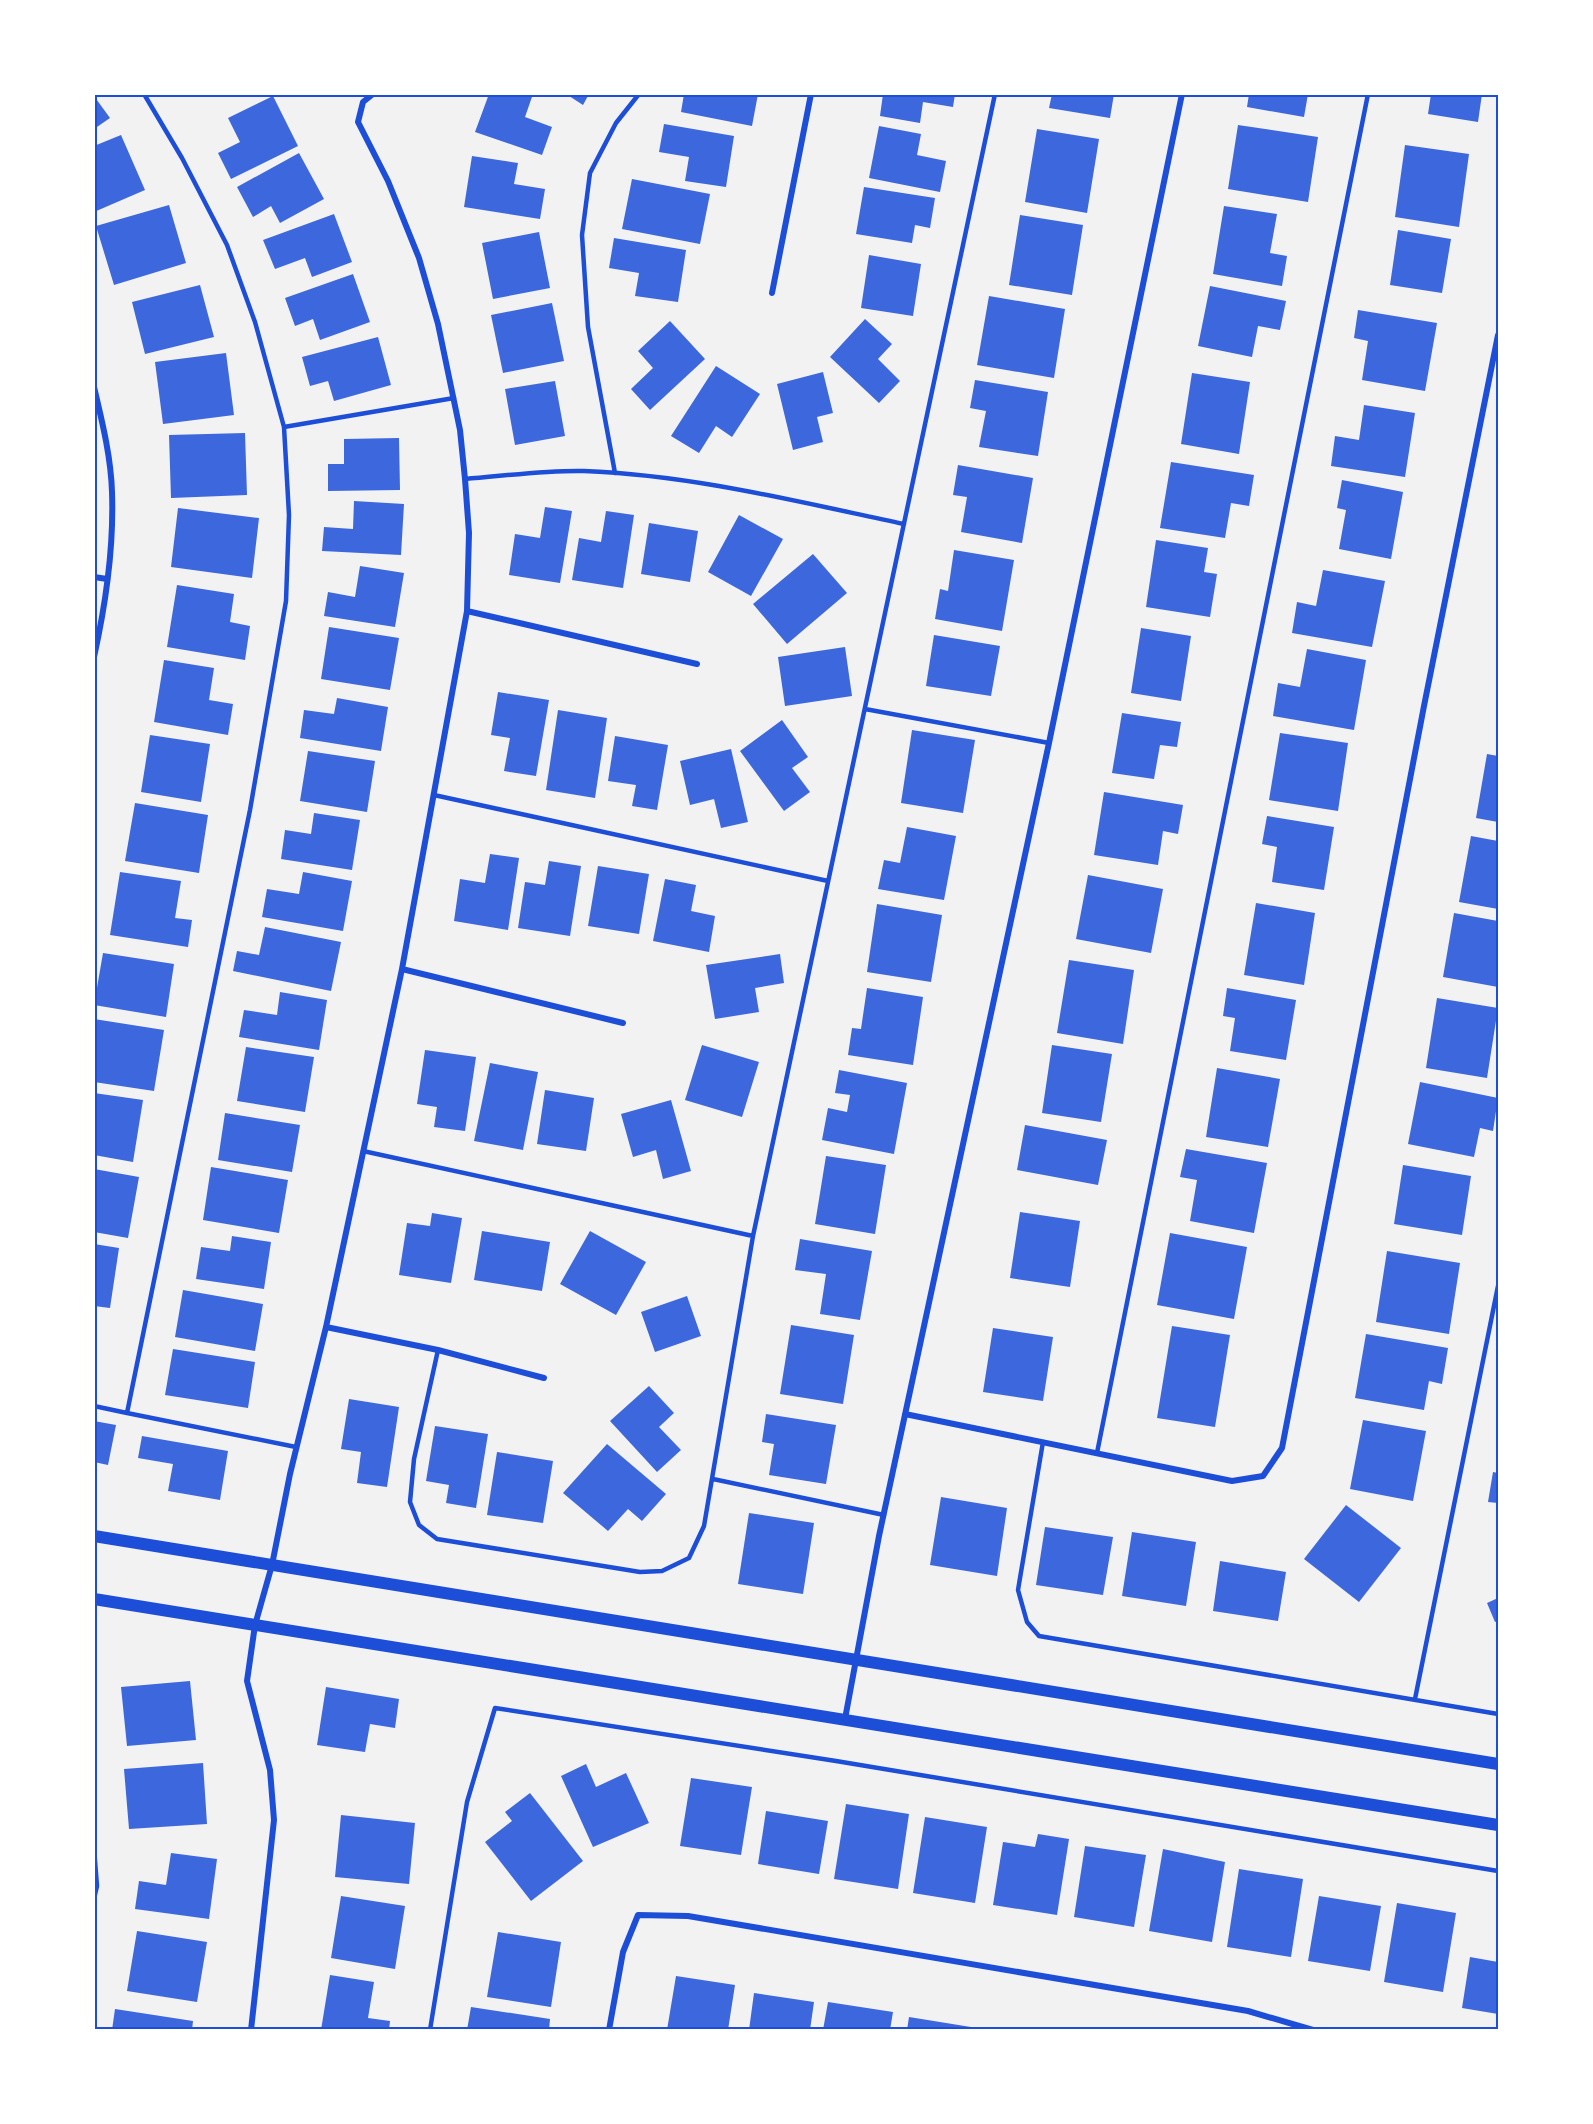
<svg xmlns="http://www.w3.org/2000/svg" width="1593" height="2124" viewBox="0 0 1593 2124" font-family="'Open Sans',sans-serif">
	<rect width="100%" height="100%" fill="#f2f2f2"/>
	<path fill="#3d67dc" d="M489,94H533L525,117L552,127L542,155L475,132Z
		M566,94H589L583,105Z
		M684,94H758L752,126L681,112Z
		M883,94H955L953,107L923,102L920,123L880,116Z
		M1052,94H1114L1110,118L1049,108Z
		M1249,94H1308L1304,117L1247,107Z
		M1431,94H1482L1478,122L1428,114Z
		M94,96L110,118L94,129Z
		M273,96L298,146L231,179L218,153L240,142L228,118Z
		M664,124L734,136L726,187L685,181L689,157L659,152Z
		M1238,125L1318,137L1308,202L1228,189Z
		M879,126L921,134L917,155L946,161L940,192L869,178Z
		M1037,129L1099,139L1087,213L1025,202Z
		M121,135L145,190L94,212V146Z
		M1405,145L1469,154L1459,227L1395,217Z
		M299,153L324,199L280,223L271,206L253,217L237,187Z
		M472,156L518,163L514,184L545,189L540,219L464,207Z
		M632,179L710,194L700,244L622,229Z
		M864,187L935,198L930,228L915,225L912,243L856,234Z
		M169,205L186,263L114,285L96,226Z
		M1224,206L1277,214L1270,253L1287,256L1282,286L1213,274Z
		M334,214L352,262L312,277L305,258L275,269L263,240Z
		M1020,215L1083,225L1072,295L1009,285Z
		M1398,230L1451,239L1442,293L1390,285Z
		M539,232L550,288L493,299L482,243Z
		M614,238L686,250L678,302L635,296L639,273L609,268Z
		M869,255L921,264L913,316L861,308Z
		M353,274L370,322L320,340L313,319L295,326L285,298Z
		M200,285L214,337L145,354L132,302Z
		M1210,286L1286,301L1280,330L1258,326L1252,357L1198,346Z
		M989,296L1065,309L1054,378L977,365Z
		M552,303L564,361L503,373L491,315Z
		M1358,310L1437,323L1425,391L1362,380L1368,341L1354,338Z
		M865,319L892,344L878,359L900,381L879,403L830,357Z
		M670,321L705,359L650,410L631,389L653,368L638,351Z
		M378,337L391,385L334,401L328,381L310,386L302,357Z
		M226,353L234,415L163,424L155,362Z
		M716,366L760,394L732,437L716,426L699,453L671,436Z
		M823,372L833,413L817,417L823,442L793,450L777,384Z
		M1192,373L1250,382L1239,454L1181,444Z
		M975,380L1048,392L1038,456L979,447L986,411L970,408Z
		M555,381L565,436L515,445L505,389Z
		M1364,405L1415,413L1405,477L1331,466L1335,436L1359,440Z
		M245,433L247,495L171,498L169,435Z
		M399,438L400,490L328,491V464H344V439Z
		M1171,462L1254,475L1249,506L1231,503L1225,538L1160,528Z
		M958,465L1033,478L1022,543L961,532L967,497L953,495Z
		M1342,480L1403,492L1391,559L1339,549L1346,510L1337,508Z
		M354,501L404,504L401,555L322,551L324,527L353,529Z
		M545,507L572,511L560,583L509,575L515,534L540,538Z
		M178,508L259,518L252,578L171,567Z
		M606,511L634,515L623,588L572,580L579,538L601,542Z
		M739,515L783,539L751,596L708,572Z
		M649,523L698,531L690,582L641,574Z
		M1156,540L1208,548L1204,572L1217,574L1210,617L1146,607Z
		M954,550L1014,560L1002,631L935,619L940,589L948,591Z
		M813,554L847,593L787,644L753,604Z
		M360,566L404,573L395,627L324,616L328,592L355,597Z
		M1323,570L1385,581L1372,647L1292,633L1297,602L1316,606Z
		M177,585L234,594L230,622L250,626L245,660L167,647Z
		M329,627L399,638L390,690L321,679Z
		M1141,628L1191,636L1181,701L1131,693Z
		M934,635L1000,646L991,696L926,686Z
		M845,647L852,696L785,706L778,657Z
		M1307,649L1366,660L1354,730L1273,716L1278,683L1300,687Z
		M164,660L214,668L209,700L233,704L228,735L154,722Z
		M498,692L549,700L536,776L504,771L510,738L491,735Z
		M337,698L388,707L381,751L300,738L304,710L334,714Z
		M558,710L607,718L595,798L546,790Z
		M1122,713L1181,722L1177,747L1160,745L1154,779L1112,773Z
		M782,720L808,757L792,768L810,792L784,811L740,751Z
		M912,730L975,740L963,813L901,803Z
		M1280,733L1348,743L1338,811L1269,800Z
		M150,735L210,744L201,802L141,792Z
		M615,736L668,745L657,810L632,806L636,785L608,781Z
		M731,749L748,822L721,828L714,799L690,805L680,761Z
		M308,751L375,761L367,812L300,801Z
		M1487,754L1498,756V822L1476,818Z
		M1104,792L1183,805L1178,834L1163,831L1158,865L1094,855Z
		M135,803L208,815L199,873L125,861Z
		M314,813L360,820L352,870L281,859L285,830L311,834Z
		M1267,816L1334,827L1324,890L1272,882L1277,847L1262,844Z
		M907,827L956,836L944,900L878,889L884,860L900,863Z
		M1471,836L1498,841V909L1459,902Z
		M490,854L519,858L508,930L454,921L460,879L485,883Z
		M549,861L581,866L570,936L518,928L525,882L545,885Z
		M598,866L649,874L639,934L588,926Z
		M120,872L181,881L175,918L192,920L188,947L110,935Z
		M303,872L352,881L343,931L262,917L267,889L299,894Z
		M1088,875L1163,889L1151,953L1076,939Z
		M665,879L696,885L691,911L715,916L709,952L653,941Z
		M1256,903L1315,913L1304,985L1244,975Z
		M877,904L942,915L931,982L867,972Z
		M1454,913L1498,921V987L1443,977Z
		M265,927L341,942L331,991L233,971L237,951L259,955Z
		M103,953L174,964L166,1017L94,1005Z
		M780,954L784,983L755,988L759,1012L715,1019L706,965Z
		M1069,960L1134,970L1123,1044L1057,1033Z
		M867,988L923,997L913,1065L848,1055L852,1028L861,1029Z
		M1227,988L1296,1000L1286,1060L1230,1051L1235,1018L1223,1016Z
		M280,992L327,1000L319,1050L239,1037L244,1010L277,1015Z
		M1437,998L1498,1008L1487,1078L1426,1068Z
		M94,1019L164,1030L154,1091L94,1082Z
		M702,1045L759,1062L742,1117L685,1100Z
		M1052,1045L1112,1054L1101,1122L1042,1113Z
		M246,1047L314,1057L305,1112L237,1101Z
		M425,1050L476,1057L465,1131L434,1127L437,1107L417,1104Z
		M490,1063L538,1072L523,1150L474,1141Z
		M1217,1068L1280,1079L1268,1147L1206,1137Z
		M839,1070L907,1083L894,1154L822,1140L828,1108L847,1112L850,1095L835,1093Z
		M1420,1082L1498,1098L1493,1131L1480,1128L1474,1157L1408,1144Z
		M545,1090L594,1098L586,1151L537,1144Z
		M94,1093L143,1100L133,1162L94,1155Z
		M671,1100L691,1171L663,1179L656,1150L633,1157L621,1114Z
		M225,1113L300,1125L292,1172L218,1160Z
		M1025,1125L1107,1140L1098,1185L1017,1170Z
		M1186,1149L1267,1163L1254,1233L1190,1221L1197,1180L1180,1177Z
		M826,1156L886,1165L875,1234L815,1224Z
		M1403,1165L1471,1176L1462,1235L1394,1224Z
		M211,1167L288,1180L279,1233L203,1220Z
		M94,1169L139,1177L128,1238L94,1232Z
		M1020,1212L1080,1221L1070,1287L1010,1278Z
		M432,1213L462,1218L451,1283L399,1275L407,1223L430,1226Z
		M482,1231L550,1242L542,1291L474,1280Z
		M590,1231L646,1262L616,1315L560,1284Z
		M1170,1233L1247,1247L1234,1319L1157,1305Z
		M232,1236L271,1242L264,1289L196,1279L201,1247L230,1251Z
		M800,1239L872,1251L860,1320L820,1314L826,1274L795,1270Z
		M94,1244L119,1248L110,1308L94,1306Z
		M1387,1251L1460,1263L1449,1334L1376,1322Z
		M183,1290L263,1304L255,1351L175,1337Z
		M687,1296L701,1336L655,1352L641,1312Z
		M791,1325L854,1335L843,1404L780,1394Z
		M1172,1326L1230,1335L1215,1427L1157,1418Z
		M993,1328L1053,1337L1043,1401L983,1392Z
		M1366,1334L1448,1348L1442,1384L1429,1381L1424,1410L1355,1398Z
		M173,1349L255,1362L248,1408L165,1395Z
		M649,1386L674,1413L659,1427L681,1450L657,1472L610,1421Z
		M349,1399L399,1407L387,1487L357,1483L361,1452L341,1449Z
		M766,1414L836,1425L826,1484L769,1475L774,1444L762,1442Z
		M1363,1420L1426,1431L1413,1501L1350,1489Z
		M94,1421L116,1425L108,1465L94,1462Z
		M435,1426L488,1434L476,1508L446,1503L449,1485L426,1481Z
		M142,1436L228,1451L220,1500L168,1491L173,1464L138,1458Z
		M607,1444L666,1494L642,1521L628,1509L608,1531L563,1493Z
		M497,1452L553,1461L543,1523L487,1515Z
		M1493,1472L1498,1473V1503L1488,1502Z
		M941,1497L1007,1508L997,1576L930,1565Z
		M1346,1505L1401,1548L1359,1602L1304,1559Z
		M749,1513L814,1523L803,1594L738,1584Z
		M1045,1527L1113,1537L1103,1595L1036,1585Z
		M1132,1532L1196,1542L1186,1606L1122,1596Z
		M1220,1561L1286,1572L1278,1621L1213,1611Z
		M1498,1598V1621L1495,1622L1487,1603Z
		M190,1681L196,1740L127,1746L121,1687Z
		M326,1687L399,1699L395,1728L370,1724L365,1752L317,1745Z
		M203,1763L207,1824L129,1829L124,1769Z
		M586,1764L596,1787L626,1773L649,1823L593,1847L561,1776Z
		M691,1778L752,1787L741,1855L680,1846Z
		M530,1793L583,1861L531,1901L485,1842L512,1821L505,1812Z
		M846,1804L909,1814L898,1889L834,1879Z
		M766,1811L828,1821L819,1874L758,1864Z
		M341,1815L415,1823L409,1884L335,1877Z
		M925,1817L987,1827L975,1903L913,1893Z
		M1038,1834L1069,1839L1057,1915L993,1905L1003,1842L1035,1847Z
		M1085,1846L1146,1855L1134,1927L1074,1917Z
		M1163,1849L1225,1862L1212,1942L1149,1931Z
		M171,1853L217,1859L209,1919L135,1909L139,1881L166,1885Z
		M1239,1869L1303,1879L1291,1957L1227,1947Z
		M341,1896L405,1906L395,1969L331,1958Z
		M1319,1896L1381,1906L1370,1971L1308,1961Z
		M1397,1903L1456,1913L1443,1992L1384,1982Z
		M137,1931L207,1942L197,2002L127,1991Z
		M498,1932L561,1942L551,2007L487,1997Z
		M1470,1957L1498,1962V2014L1462,2008Z
		M330,1975L374,1982L368,2018L390,2021L389,2030H321Z
		M676,1976L735,1985L728,2030H667Z
		M754,1993L814,2002L810,2030H749Z
		M828,2002L893,2012L890,2030H823Z
		M471,2007L550,2019L549,2030H467Z
		M115,2009L193,2021L192,2030H112Z
		M909,2017L977,2028V2030H907Z"/>
	<g fill="none" stroke-linecap="round" stroke-linejoin="round">
		<path stroke="#1d4ed8" stroke-width="4.5" d="M144,94L182,158L227,245L255,322L284,427L289,515L286,601L250,810L127,1413L296,1447
			M284,427L454,398
			M615,473L588,327L582,235L590,173L616,123L639,94
			M465,479C504,476 545,470 584,471C692,475 799,502 904,524
			M865,709L1049,743
			M434,795L828,881
			M363,1151L753,1236
			M438,1350L414,1459L410,1502L419,1525L437,1539L640,1572L662,1571L689,1558L704,1526L753,1236L995,94
			M94,1406L127,1413
			M1043,1442L1018,1590L1027,1622L1039,1636L1498,1714
			M1097,1453L1368,94
			M713,1479L884,1515
			M1415,1699L1498,1286
			M94,1848L97,1886L94,1899
			M430,2030L467,1802L495,1708L836,1761L1498,1871"/>
		<path stroke="#1d4ed8" stroke-width="6" d="M772,293L811,94
			M94,387C102,421 111,457 112,492C114,547 106,603 94,657
			M94,577L107,579
			M467,611L697,664
			M402,969L623,1023
			M326,1327L438,1350L544,1378
			M905,1414L1232,1481L1263,1476L1282,1448L1424,706L1498,335
			M845,1719L879,1536L1049,743L1182,94
			M251,2030L274,1820L270,1770L247,1681L255,1625L272,1565L290,1474L326,1327L402,969L467,611L469,533L465,479L460,430L438,324L419,258L388,181L358,122L363,102L373,94
			M609,2030L623,1952L638,1915L688,1916L1248,2011L1313,2030"/>
		<path stroke="#1d4ed8" stroke-width="12" d="M94,1536L1498,1764
			M94,1599L1498,1825"/>
	</g>
	<rect width="1593" height="2124" fill="none" stroke="#ffffff" stroke-width="192"/>
	<rect x="96" y="96" width="1401" height="1932" fill="none" stroke="#1d4ed8" stroke-width="2"/>
</svg>
